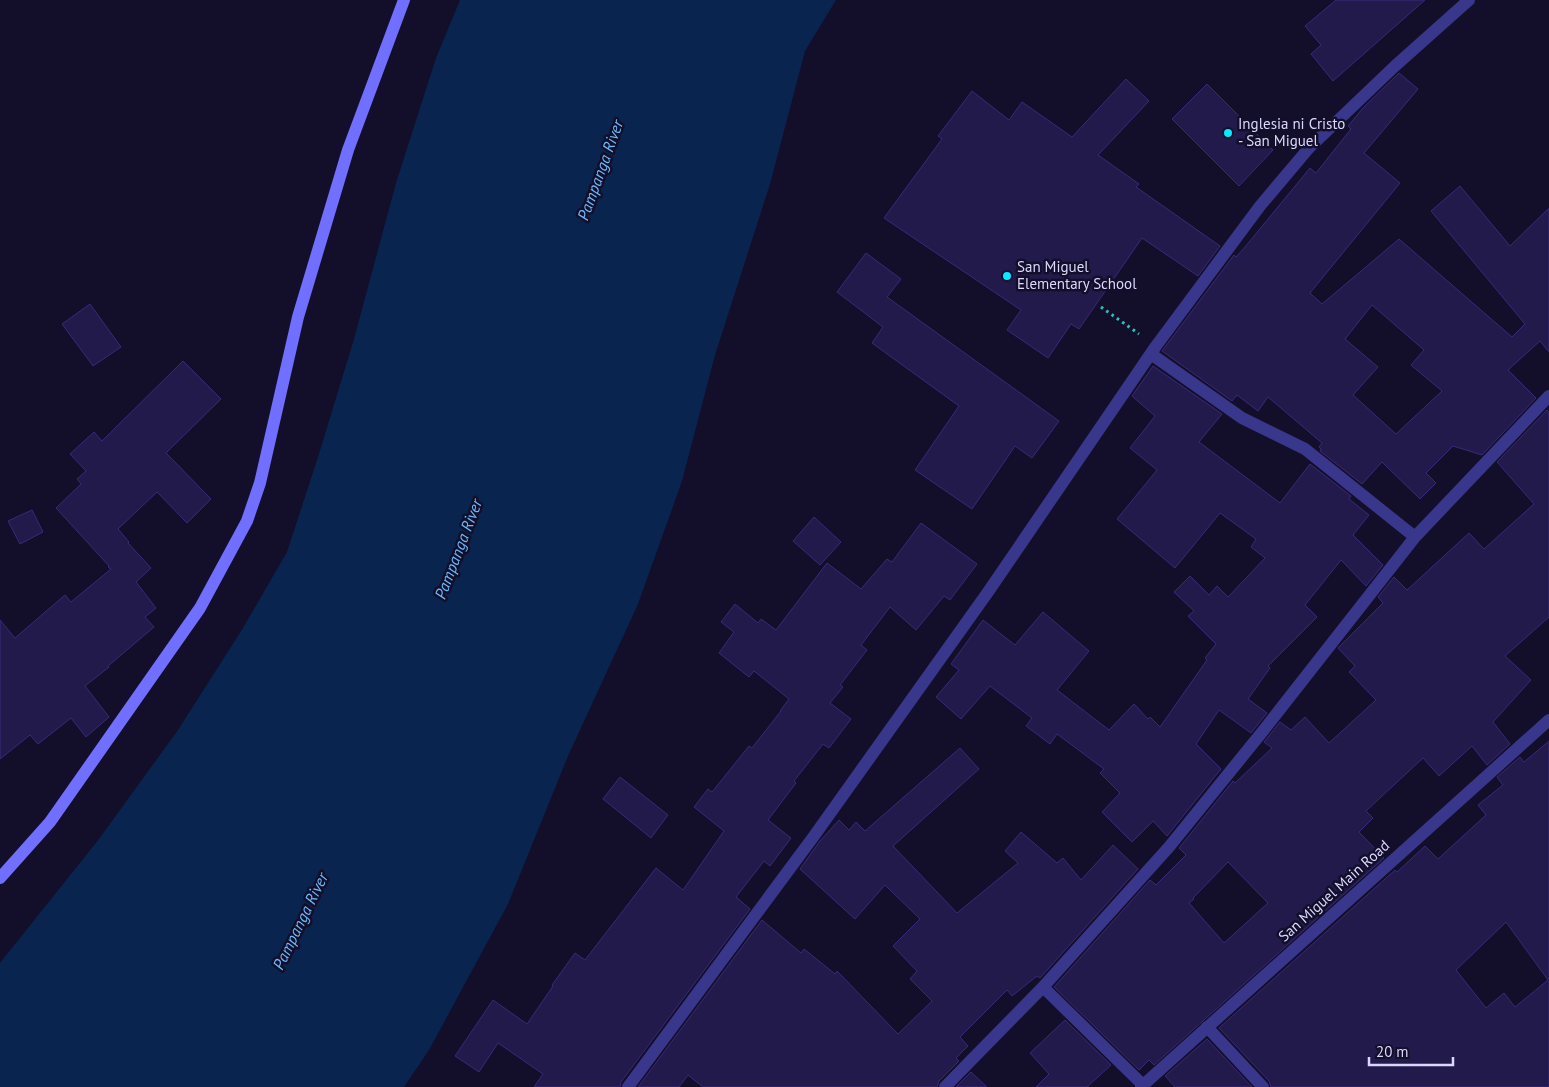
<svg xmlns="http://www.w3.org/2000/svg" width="1549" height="1087" viewBox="0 0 1549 1087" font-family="'PT Sans',sans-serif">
	<rect width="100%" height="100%" fill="#130f2a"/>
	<path fill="#09244f" d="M460,0H836L805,51L770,184L715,355L682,481L638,604L568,756L508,904L429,1050L404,1087H0V963L99,839L178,730L243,628L287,552L318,457L354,339L396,183L436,58Z"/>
	<path fill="#231a4c" stroke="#382a7a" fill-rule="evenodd" d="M1336,0H1425L1333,81L1311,54L1321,45L1305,26Z
		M1399,73L1418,89L1364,153L1400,183L1310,293L1322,304L1399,239L1512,337L1525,324L1431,211L1460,186L1510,246L1549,208V352L1540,341L1508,370L1536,398L1482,455L1453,446L1426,473L1436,483L1420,499L1382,462L1362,484L1320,451L1321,449L1319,447L1322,443L1268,397L1258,411L1237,395L1232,401L1162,351L1234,255L1236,257L1245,247L1310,168L1316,173L1351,129L1348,126L1363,108ZM1372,305L1424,350L1411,365L1442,391L1396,434L1353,395L1378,367L1345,339Z
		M1126,79L1149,101L1098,155L1139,184L1136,187L1220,246L1198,276L1142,238L1079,329L1071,324L1048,358L1007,330L1021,310L884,218L942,139L938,136L972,91L1009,120L1022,102L1072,137Z
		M1207,84L1273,150L1239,186L1172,119Z
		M866,253L901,279L887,297L1059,421L1032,458L1015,446L972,509L915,470L959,406L872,343L883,327L837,292Z
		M90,304L121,347L93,366L62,324Z
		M183,361L221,399L166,453L211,499L187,523L157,492L118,529L129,542L128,543L151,568L136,582L156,608L145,617L154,627L108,666L109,667L85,686L109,717L86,737L71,718L38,744L30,735L0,759V620L15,638L65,595L71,602L111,569L108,567L109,566L56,508L81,484L77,479L86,471L70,454L94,432L102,441Z
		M1153,366L1222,414L1199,442L1280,503L1310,464L1351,496L1349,499L1369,515L1353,535L1383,565L1366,586L1341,560L1305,605L1317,617L1268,666L1270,668L1248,699L1267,713L1251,733L1219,710L1196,744L1221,769L1167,836L1153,821L1132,842L1102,812L1120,793L1100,773L1104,769L1057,734L1050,744L1026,726L1032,718L990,686L961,719L936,697L959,670L951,664L983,620L1015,645L1043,612L1089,651L1057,690L1109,730L1134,704L1148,719L1150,717L1160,727L1207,660L1205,658L1216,644L1188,616L1194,611L1174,592L1190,576L1209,595L1217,586L1228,597L1265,558L1251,547L1256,539L1220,513L1175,568L1117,519L1157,470L1130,448L1155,416L1132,396Z
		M1547,410L1549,412V617L1505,656L1531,680L1493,722L1510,744L1487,765L1472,746L1439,776L1423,758L1366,811L1373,818L1359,832L1384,858L1154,1065L1149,1060L1139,1070L1054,987L1150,880L1156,885L1186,855L1179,848L1233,781L1235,783L1272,748L1264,742L1280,722L1291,730L1305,717L1329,743L1376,700L1349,672L1355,666L1338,648L1383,603L1378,597L1394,577L1407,590L1469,533L1484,549L1534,504L1497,462ZM1228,862L1268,903L1224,943L1189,903L1194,899L1193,898Z
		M32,510L43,532L20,544L8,521Z
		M814,517L841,542L820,565L793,541Z
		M921,523L977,564L950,600L944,596L916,630L890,607L861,645L867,650L840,685L843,687L830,703L851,719L829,748L823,744L794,781L796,783L768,820L791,838L770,866L764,861L736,897L750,909L621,1082L620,1087H534L543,1074L498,1043L479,1072L455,1056L493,1000L527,1024L553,986L552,985L575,953L585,960L656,868L683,890L724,831L694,807L708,789L712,792L749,746L752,748L781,711H780L789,699L754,671L749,677L719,653L734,632L721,622L735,604L758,623L761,619L776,630L827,563L861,589L887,559L892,562Z
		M1549,741V1087H1271L1269,1081L1219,1028L1395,870L1397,872L1425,846L1438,859L1486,815L1478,805L1503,785L1497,777L1520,757L1524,762ZM1506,922L1548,980L1515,1007L1504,993L1486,1008L1456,970Z
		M960,748L979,769L893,846L957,913L1018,863L1005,851L1021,832L1057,863L1063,858L1081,880L1113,845L1138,869L1040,978L1037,976L1012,996L1007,990L960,1037L968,1046L956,1058L959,1061L939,1081L937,1087H703L688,1075L679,1087H638L762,920L801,953L804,949L835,974L837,971L898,1034L932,1001L910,979L917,971L893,946L920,919L885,885L855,919L800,869L820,841L839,820L849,830L856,822L865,831Z
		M620,777L668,815L651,838L603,799Z
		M1065,1020L1111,1065L1087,1087H1036L1049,1074L1030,1053Z
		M1207,1039L1252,1087H1175L1165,1076Z
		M971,1072L987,1087H956Z"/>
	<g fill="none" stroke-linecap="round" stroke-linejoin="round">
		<path stroke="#28c3b7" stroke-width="3" stroke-dasharray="2.5 4" stroke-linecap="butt" d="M1101,307L1139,334"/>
		<path stroke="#39378c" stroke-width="12" d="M1151,354L1242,418L1305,449L1415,537
			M1043,987L1143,1085
			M1207,1027L1263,1087
			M628,1087L814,836L988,592L1156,346L1260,206L1309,148L1395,66L1469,0
			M945,1087L1043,987L1169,847L1263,731L1415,537L1549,396"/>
		<path stroke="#39378c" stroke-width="12" d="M1141,1087L1549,720"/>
		<path stroke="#706fff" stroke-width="12" d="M0,878L50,822L200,608L247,521L260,483L298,317L348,150L404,0"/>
	</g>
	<g fill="#04eaff" stroke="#130f2a" stroke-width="2">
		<circle cx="1228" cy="133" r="5"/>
		<circle cx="1007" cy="276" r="5"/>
	</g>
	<g text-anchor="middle" stroke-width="5" stroke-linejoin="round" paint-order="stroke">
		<g font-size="15" fill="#dbd8ff" stroke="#130f2a" text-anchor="start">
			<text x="1238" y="129">Inglesia ni Cristo<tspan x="1238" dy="17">- San Miguel</tspan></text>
			<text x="1017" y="272">San Miguel<tspan x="1017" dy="17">Elementary School</tspan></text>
		</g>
		<g font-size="15" fill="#dbd8ff" stroke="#130f2a">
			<text transform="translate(1334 891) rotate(-42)" y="5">San Miguel Main Road</text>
		</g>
		<g font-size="16" font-style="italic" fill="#6bf" stroke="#130f2a">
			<text transform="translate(600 170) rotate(-70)" y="6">Pampanga River</text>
			<text transform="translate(458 549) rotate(-69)" y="6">Pampanga River</text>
			<text transform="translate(300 921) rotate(-64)" y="6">Pampanga River</text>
		</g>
	</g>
	<path d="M1369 1057v8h84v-8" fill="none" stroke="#dbd8ff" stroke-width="2.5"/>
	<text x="1376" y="1057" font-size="15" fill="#dbd8ff" stroke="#130f2a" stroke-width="4" paint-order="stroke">20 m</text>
</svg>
